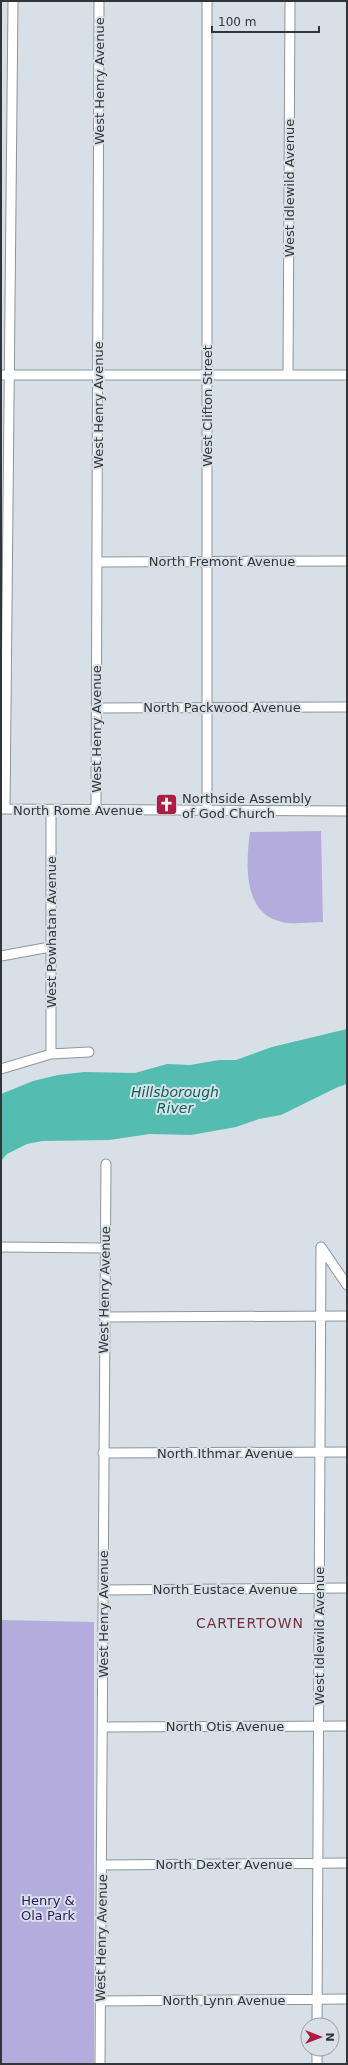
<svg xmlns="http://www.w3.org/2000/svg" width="348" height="2065" viewBox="0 0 348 2065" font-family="'DejaVu Sans',sans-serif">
	<rect width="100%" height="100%" fill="#d7e0e6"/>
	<path fill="#b4acdc" d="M321,831L323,922C310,922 294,925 282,922C242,913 246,863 250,832Z
		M1,1620L94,1622V2064H1Z"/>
	<path fill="#54bcb0" d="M347,1029V1084L338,1087L281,1115L259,1119L236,1127L191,1135L150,1134L109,1140L42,1141L27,1144L7,1154L1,1161V1094L33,1081L58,1075L84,1072L135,1073L167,1064L190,1065L219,1060H236L272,1047Z"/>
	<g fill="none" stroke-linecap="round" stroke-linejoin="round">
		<defs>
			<path id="minor" d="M1,375H347
				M288,375L290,1
				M97,562L347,561
				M96,708L347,707
				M1,809L347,811
				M5,809L13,1
				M51,810V1054
				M96,810L99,1
				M207,810V1
				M1,956L50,947
				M1,1069L51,1054L89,1052
				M1,1247L105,1248
				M321,1247L347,1285
				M104,1317L347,1316
				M103,1453L347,1452
				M103,1590L347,1588
				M103,1727L347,1726
				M102,1865L347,1863
				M100,2001L347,1999
				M317,2025L321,1247
				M100,2064L106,1164
				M317,2064V2049"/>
		</defs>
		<use href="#minor" stroke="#8d959a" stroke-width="11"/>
		<use href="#minor" stroke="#fff" stroke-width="9"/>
	</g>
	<defs>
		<symbol id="church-square" viewBox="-11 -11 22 22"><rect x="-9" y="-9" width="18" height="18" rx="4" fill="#ae1b43" stroke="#d7e0e6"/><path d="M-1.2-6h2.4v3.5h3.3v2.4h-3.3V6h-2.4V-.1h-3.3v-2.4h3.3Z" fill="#fff"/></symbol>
	</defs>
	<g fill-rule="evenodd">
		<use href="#church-square" x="154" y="792" width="25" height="25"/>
	</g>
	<g text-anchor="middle" stroke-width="4" stroke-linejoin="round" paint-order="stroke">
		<g font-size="13" fill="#313537" stroke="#d7e0e6">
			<text transform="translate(99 81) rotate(-90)" y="5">West Henry Avenue</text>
			<text transform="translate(289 188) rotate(-90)" y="5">West Idlewild Avenue</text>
			<text transform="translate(98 405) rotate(-90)" y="5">West Henry Avenue</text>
			<text transform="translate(207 406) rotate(-90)" y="5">West Clifton Street</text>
			<text x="222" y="566">North Fremont Avenue</text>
			<text x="222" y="712">North Packwood Avenue</text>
			<text transform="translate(96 729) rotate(-90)" y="5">West Henry Avenue</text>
			<text x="78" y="815">North Rome Avenue</text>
			<text transform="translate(51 932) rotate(-90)" y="5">West Powhatan Avenue</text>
			<text transform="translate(104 1290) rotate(-89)" y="5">West Henry Avenue</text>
			<text x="225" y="1458">North Ithmar Avenue</text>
			<text x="225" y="1594">North Eustace Avenue</text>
			<text transform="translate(103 1614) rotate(-90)" y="5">West Henry Avenue</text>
			<text transform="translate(319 1636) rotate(-90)" y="5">West Idlewild Avenue</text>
			<text x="225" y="1731">North Otis Avenue</text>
			<text x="224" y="1869">North Dexter Avenue</text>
			<text transform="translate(101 1938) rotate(-89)" y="5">West Henry Avenue</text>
			<text x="224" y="2005">North Lynn Avenue</text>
		</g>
		<g font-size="13" fill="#313537" stroke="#d7e0e6" text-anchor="start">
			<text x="182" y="803">Northside Assembly<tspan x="182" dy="15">of God Church</tspan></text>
		</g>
		<g font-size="13" fill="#311664" stroke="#d7e0e6">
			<text x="48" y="1905">Henry &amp;<tspan x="48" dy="15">Ola Park</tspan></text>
		</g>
		<g font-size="14" font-style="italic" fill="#09635b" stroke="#d7e0e6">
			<text x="175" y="1097">Hillsborough<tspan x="175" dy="16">River</tspan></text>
		</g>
		<g font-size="14" letter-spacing="1" fill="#762f3b" stroke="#d7e0e6">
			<text x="250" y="1628">CARTERTOWN</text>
		</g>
	</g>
	<rect width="348" height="2065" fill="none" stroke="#313537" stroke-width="4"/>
	<g transform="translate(320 2037) rotate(90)"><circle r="19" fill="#d7e0e6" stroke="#959ca0"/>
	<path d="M0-3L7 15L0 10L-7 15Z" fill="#ae1b43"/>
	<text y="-6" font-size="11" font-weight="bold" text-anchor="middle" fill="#313537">N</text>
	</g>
	<path d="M212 26v6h107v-6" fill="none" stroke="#313537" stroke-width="2"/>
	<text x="218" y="26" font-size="12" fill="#313537" stroke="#d7e0e6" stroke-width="3" paint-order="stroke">100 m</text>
</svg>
